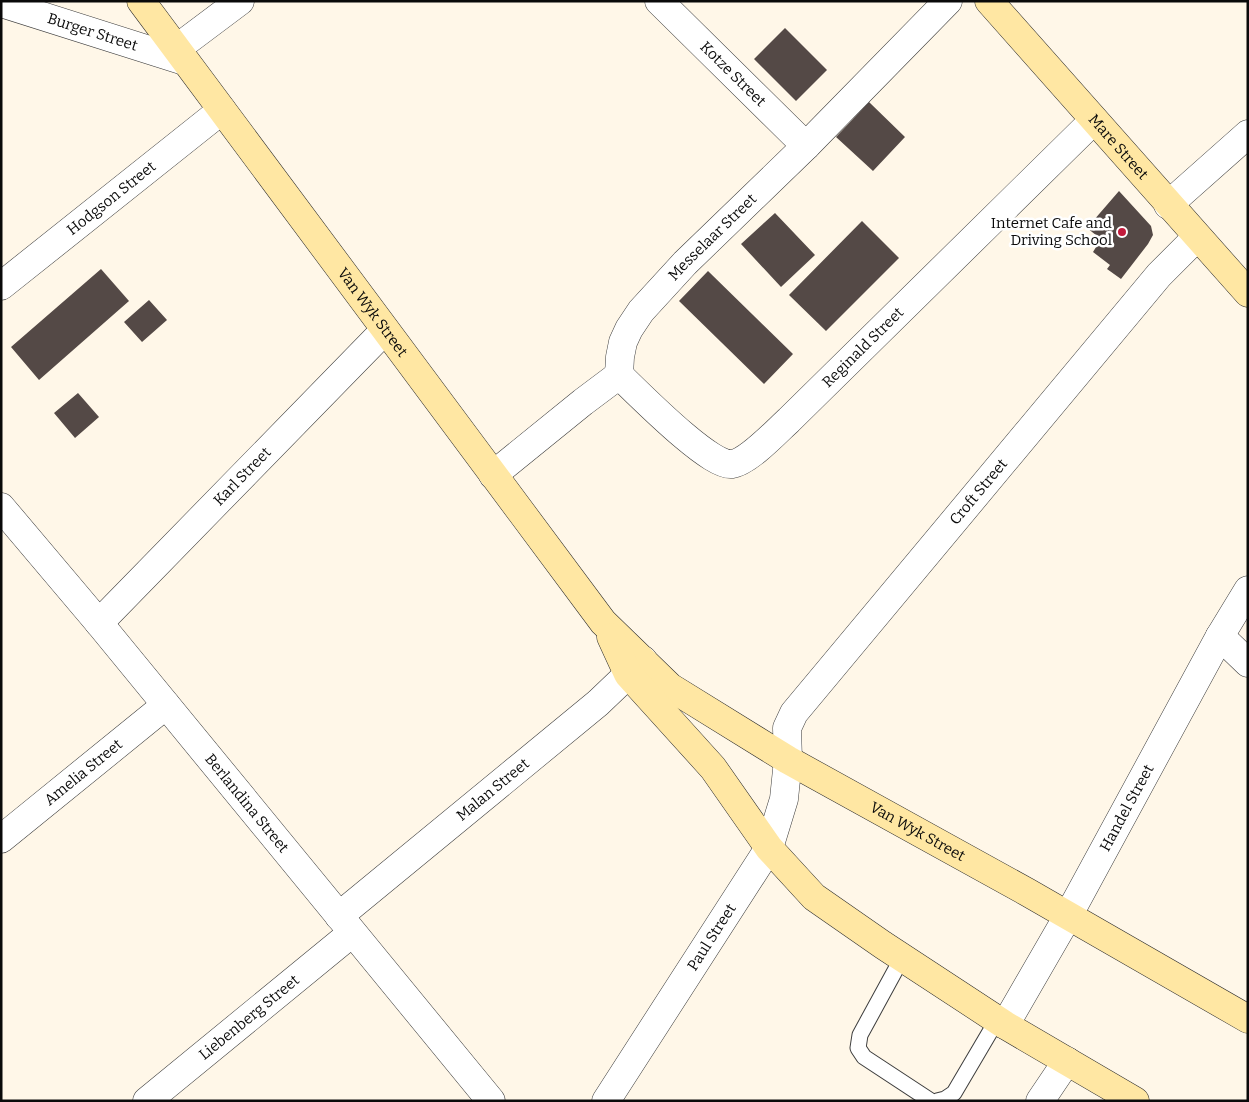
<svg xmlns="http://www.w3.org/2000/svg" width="1249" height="1102" viewBox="0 0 1249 1102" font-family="Bitter,serif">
	<rect width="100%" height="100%" fill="#fff7e8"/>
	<path fill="#544946" d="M785,28L827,70L796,101L754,59Z
		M869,102L905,137L873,171L836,137Z
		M1119,191L1151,226L1153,235L1148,244L1121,279L1107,269L1110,265L1093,252L1101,239L1087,228Z
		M775,213L815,255L781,287L741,244Z
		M862,221L899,258L826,331L789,295Z
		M101,269L129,301L39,380L11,347Z
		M708,271L793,354L764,384L679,301Z
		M149,300L167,320L142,342L124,322Z
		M78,393L99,417L75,438L54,413Z"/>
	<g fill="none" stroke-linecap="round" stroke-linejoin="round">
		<defs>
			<path id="lane" d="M902,958L860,1035L858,1048L864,1057L931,1101
				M937,1101L945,1099L954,1093L997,1020"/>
			<g id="street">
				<path id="s1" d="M659,1L806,146"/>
				<path id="s2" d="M1,3L184,61"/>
				<path d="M176,49L240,1"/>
				<path d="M1168,205L1248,134"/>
				<path id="s3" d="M1,286L222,110"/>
				<path id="s4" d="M619,375C637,392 711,468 732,464C748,462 777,431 789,420L1094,120"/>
				<path id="s5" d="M619,375L620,357L623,342L629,329L641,311L685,263L806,146L948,1"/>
				<path d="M493,475L583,402L619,375"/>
				<path id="s6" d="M1,507L99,623L491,1101"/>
				<path id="s7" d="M99,623L385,330"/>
				<path d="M1220,636L1248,663"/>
				<path id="s8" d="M1,839L166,705"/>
				<path id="s9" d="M339,916L598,703L643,660"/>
				<path id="s10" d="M1005,1025L1068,916L1220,636L1248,590"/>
				<path id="s11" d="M147,1101L352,933"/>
				<path id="s12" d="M606,1101L769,848L784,799L788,760L787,728L794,713L1159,275L1197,237"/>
				<path d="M1040,1101L1067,1061"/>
			</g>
			<g id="secondary">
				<path id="s13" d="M141,1L603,622L670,687L788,760L1027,892L1248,1019"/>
				<path id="s14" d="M989,1L1248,293"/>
				<path d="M611,637L628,674L713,768L769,848L814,897L883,945L1005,1025L1135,1101"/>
			</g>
		</defs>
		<use href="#lane" stroke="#3d3d3d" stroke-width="17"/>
		<use href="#street" stroke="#3d3d3d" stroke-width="29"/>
		<use href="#secondary" stroke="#2c2c2c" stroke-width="29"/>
		<use href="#lane" stroke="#fff" stroke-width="15"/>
		<use href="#street" stroke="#fff" stroke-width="28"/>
		<use href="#secondary" stroke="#ffe7a3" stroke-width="28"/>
	</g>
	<circle fill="#c21b3c" stroke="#fff" stroke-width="2" cx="1122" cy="232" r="5"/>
	<g text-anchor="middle" stroke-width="5" stroke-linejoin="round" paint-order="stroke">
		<g font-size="15" fill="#0a0a0a" stroke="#fff">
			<text dy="5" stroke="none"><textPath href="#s2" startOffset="96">Burger Street</textPath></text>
			<text dy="5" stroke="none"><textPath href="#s1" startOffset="104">Kotze Street</textPath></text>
			<text dy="5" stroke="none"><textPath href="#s14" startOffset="195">Mare Street</textPath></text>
			<text dy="5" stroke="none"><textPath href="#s3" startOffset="141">Hodgson Street</textPath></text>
			<text dy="5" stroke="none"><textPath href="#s5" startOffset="172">Messelaar Street</textPath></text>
			<text dy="5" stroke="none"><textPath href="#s13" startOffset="388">Van Wyk Street</textPath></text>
			<text dy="5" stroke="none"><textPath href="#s4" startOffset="322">Reginald Street</textPath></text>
			<text dy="5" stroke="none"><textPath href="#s7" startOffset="205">Karl Street</textPath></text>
			<text dy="5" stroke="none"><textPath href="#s12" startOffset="728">Croft Street</textPath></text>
			<text dy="5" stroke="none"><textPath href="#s8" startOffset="106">Amelia Street</textPath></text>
			<text dy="5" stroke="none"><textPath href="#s9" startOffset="199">Malan Street</textPath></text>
			<text dy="5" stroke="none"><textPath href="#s6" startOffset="385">Berlandina Street</textPath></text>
			<text dy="5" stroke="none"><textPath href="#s10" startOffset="249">Handel Street</textPath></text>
			<text dy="5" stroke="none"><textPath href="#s13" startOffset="1154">Van Wyk Street</textPath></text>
			<text dy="5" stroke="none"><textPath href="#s12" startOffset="195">Paul Street</textPath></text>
			<text dy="5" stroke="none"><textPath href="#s11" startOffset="132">Liebenberg Street</textPath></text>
		</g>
		<g font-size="15" fill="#0a0a0a" stroke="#fff" text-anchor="end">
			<text x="1112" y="228">Internet Cafe and<tspan x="1112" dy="17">Driving School</tspan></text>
		</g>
	</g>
	<rect width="1249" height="1102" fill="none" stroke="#0a0a0a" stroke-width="5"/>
</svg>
